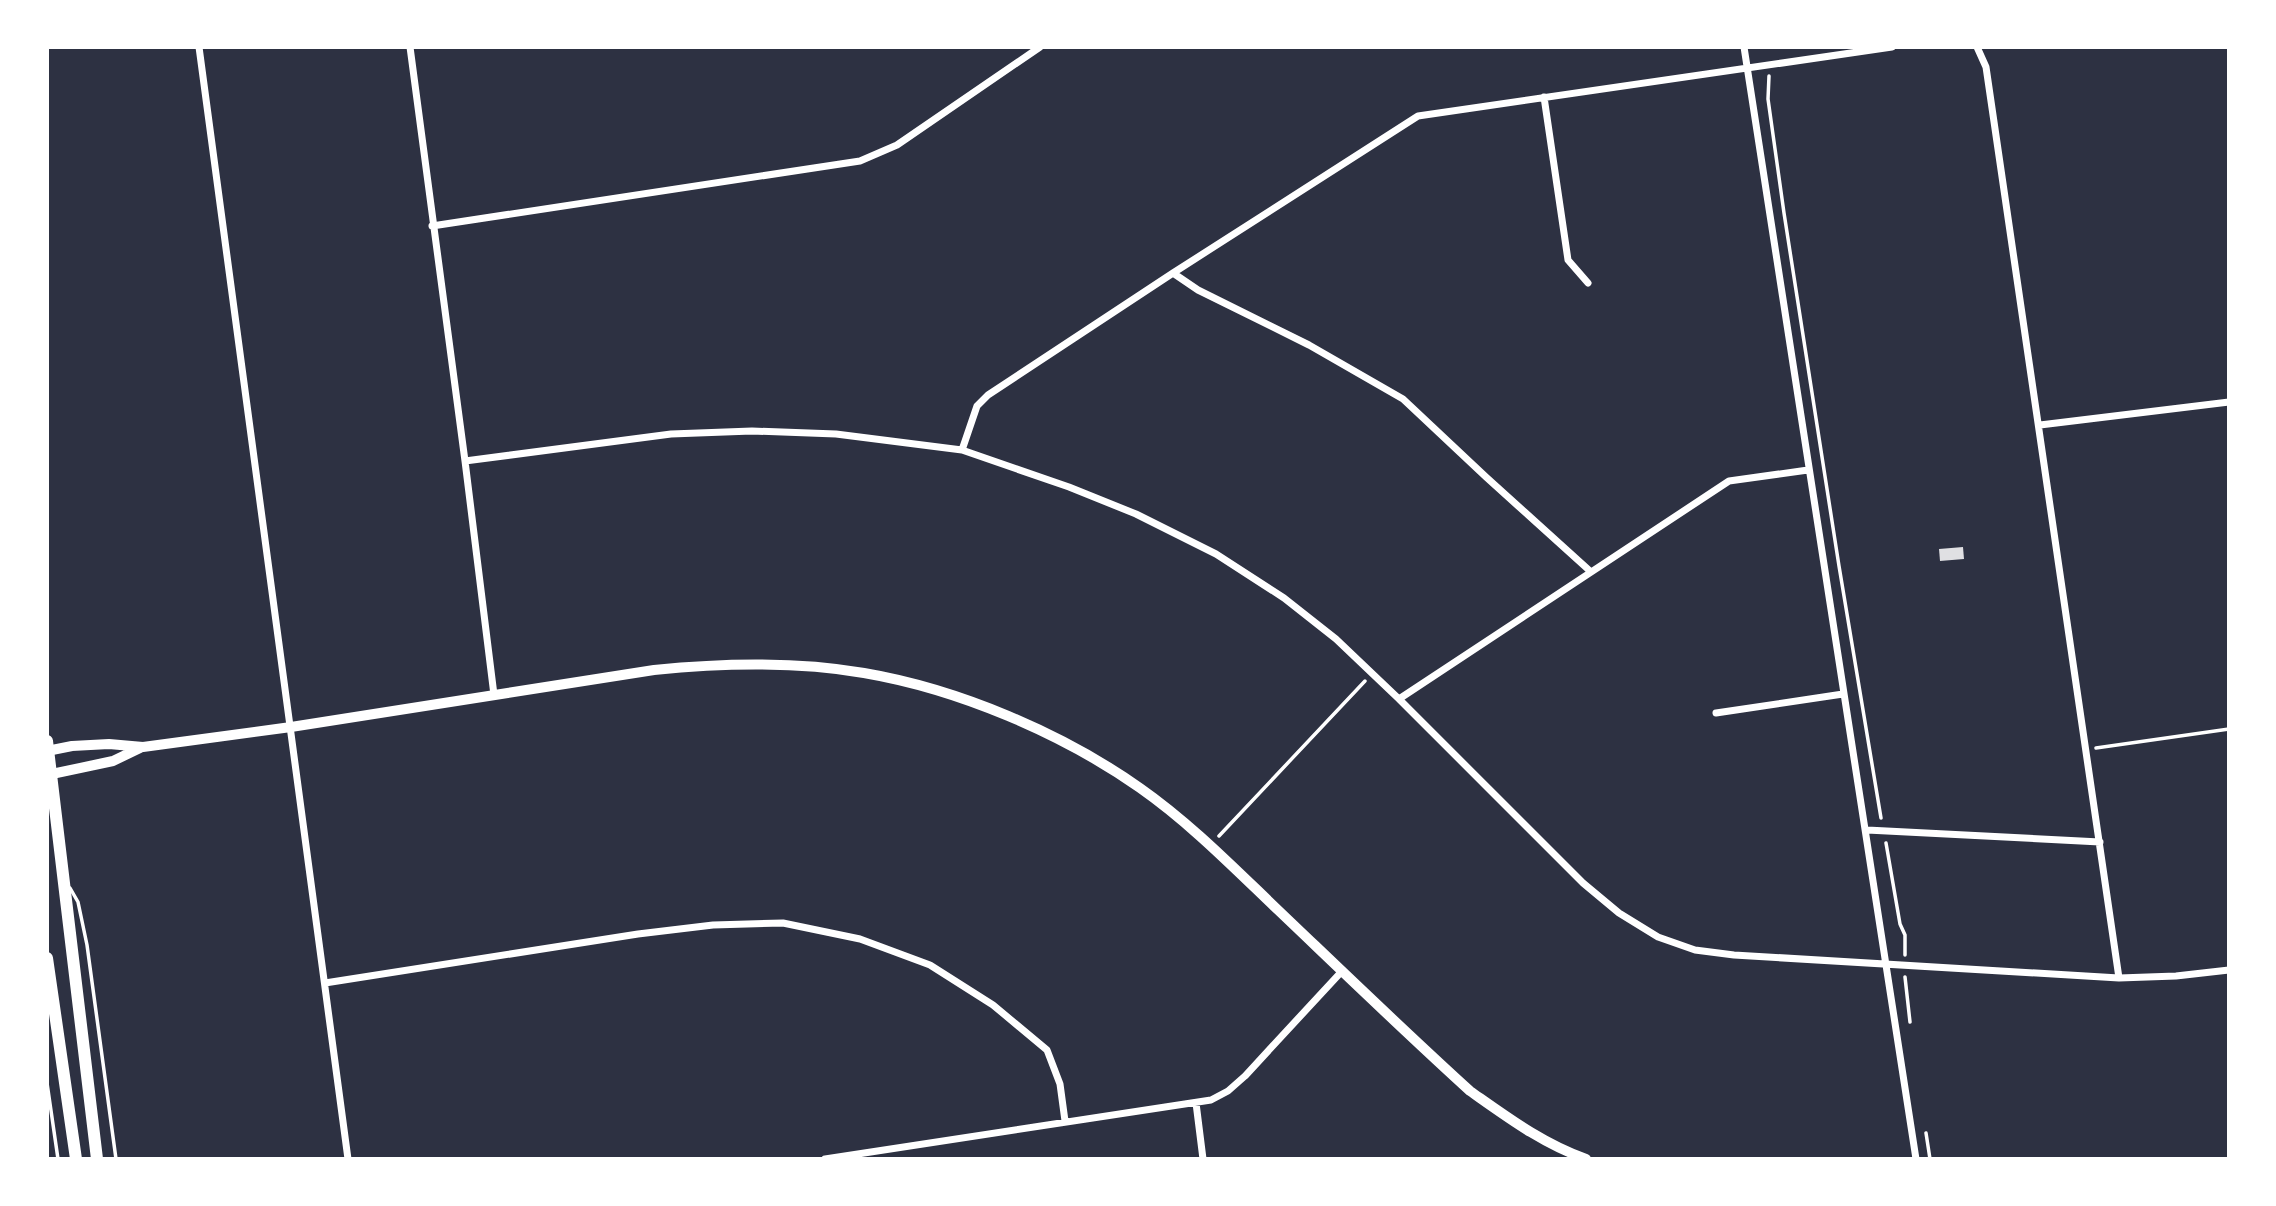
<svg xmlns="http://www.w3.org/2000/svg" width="2276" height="1206" viewBox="0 0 2276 1206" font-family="'Nunito Sans',sans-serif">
	<rect width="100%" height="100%" fill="#2d3142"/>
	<path fill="#e0e0e3" d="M1963,547L1964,559L1940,561L1939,549Z"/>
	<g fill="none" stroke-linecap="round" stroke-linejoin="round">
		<path stroke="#fff" stroke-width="3.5" d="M1769,76L1768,99L1784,213L1839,566L1881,818
			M2096,748L2229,729
			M1219,836L1365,681
			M1886,843L1900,924L1905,935V955
			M1905,977L1910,1022
			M1926,1133L1930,1159"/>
		<path stroke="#fff" stroke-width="3.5" d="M70,888L78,902L87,945L116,1159
			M47,1083L58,1159"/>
		<path stroke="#fff" stroke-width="7" d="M199,47L348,1159
			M410,47L465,461L494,695
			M1744,47C1799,418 1861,788 1916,1159
			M1977,47L1986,67L2119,978
			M1544,97L1568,260L1588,283
			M432,226L860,161L897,145L1040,47
			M1173,273L1198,290L1309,345L1403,399L1486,477L1590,571
			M2040,425L2229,402
			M962,450L977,406L988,395L1173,273L1418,116L1892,47
			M465,461L671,434L752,431L836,434L962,450L1069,487L1136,514L1216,554L1284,598L1336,639L1399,699L1583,883L1619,913L1658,937L1695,950L1734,955L2119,978L2176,976L2229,970
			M1399,699L1729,481L1808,470
			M1716,713L1843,694
			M1867,830L2100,842
			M325,983L638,934L713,925L783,923L860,939L930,965L993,1005L1047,1050L1060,1084L1065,1121
			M1196,1103L1203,1159
			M825,1159L1211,1100L1228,1091L1245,1076L1342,971"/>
		<path stroke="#fff" stroke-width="10" d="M47,751L72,746L109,744L143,747L291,727L654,670C723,663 795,661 864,673C958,689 1062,733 1140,788C1190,823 1234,868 1278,910C1342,971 1405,1032 1470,1091C1507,1117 1543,1144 1586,1159
			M47,775L113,761L140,748"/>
		<path stroke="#fff" stroke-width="12" d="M47,741L97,1159
			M47,958L76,1159"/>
	</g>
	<rect width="2276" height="1206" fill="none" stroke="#ffffff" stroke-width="98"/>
</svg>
